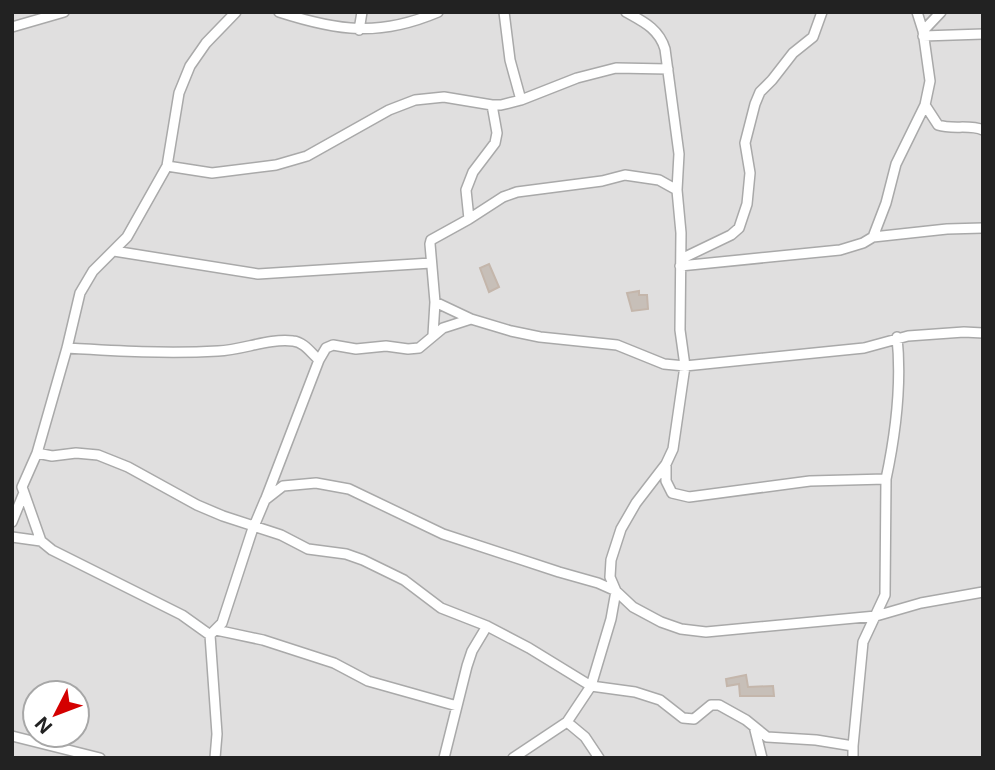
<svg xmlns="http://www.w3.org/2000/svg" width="995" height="770" viewBox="0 0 995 770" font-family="Inter,sans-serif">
	<rect width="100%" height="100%" fill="#f2efe9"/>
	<path fill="#e0dfdf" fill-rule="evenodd" d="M12,12H983V758H12ZM35,693H77V735H35Z"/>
	<path fill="#c7bfb8" stroke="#c4b6ab" stroke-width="2" d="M489,264L499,287L489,292L480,268Z
		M639,291V295H647L648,309L632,311L627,293Z
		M746,675L748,687L773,686L774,696H740L739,684L727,686L726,679Z"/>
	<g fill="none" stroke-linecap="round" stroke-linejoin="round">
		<defs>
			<path id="minor" d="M279,12C338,31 379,37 438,12
				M504,12L510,60L521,100
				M917,12L923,31
				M12,27L64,12
				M359,30L362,12
				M923,36L983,34
				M925,105L938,125C953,130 969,124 983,130
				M167,166L212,173L276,165L307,156L389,110L415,100L444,97L492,105H501L521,100L577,78L616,68L668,69
				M469,219L503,197L517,192L602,181L625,175L659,180L677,190
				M873,237L947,229L983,228
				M114,251L258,274L431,263
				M681,259L731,235L739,228L747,204L750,173L745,143L755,104L760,92L772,80L793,53L813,37L822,12
				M680,266L840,250L863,243L873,237L886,203L896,164L925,105L930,81L923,31L941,12
				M435,302L471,319
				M433,335L435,302L430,244L431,240L469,219L466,190L473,172L495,143L497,133L492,105
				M67,348C117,351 167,354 218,351C243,350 269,338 293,341C304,342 311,353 319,360
				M37,453L52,456L76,453L98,455L128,467L197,505L223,516L281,535L308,549L346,554L363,560L404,580L441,608L487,626L529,648L591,686L635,692L660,700L683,718L694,719L711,705H719L746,720L767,737L816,740L853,746V758
				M666,464V481L672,493L689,497L810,481L886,479L885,595L863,642L853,746
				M886,479C896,432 902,385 897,337
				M266,498L319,360L326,348L333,345L356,349L386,346L408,349L419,348L443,328L471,319L511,331L540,337L617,345L664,364L685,366L864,348L908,336L964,332L983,333
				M12,522L23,495
				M12,537L41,541
				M216,630L263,640L334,663L368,681L457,706
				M210,635L222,623L252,531L265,500L283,486L316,483L349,489L443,534L559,572L598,583L616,591L633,607L661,622L681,629L706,632L876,616L921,603L983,592
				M567,722L585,737L599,758
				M755,730L762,758
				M12,736L100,758
				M215,758L217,734L210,635L182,615L52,550L41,541L22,487L37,453L67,348L80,293L93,271L127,237L167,166L179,93L190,66L206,43L236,12
				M444,758L467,666L472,651L487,626
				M513,758L567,722L591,686L611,619L616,591L610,577L611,560L621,529L636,503L666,464L673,449L685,366L680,330L681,233L677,190L679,154L665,49C659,29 644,22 626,12"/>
		</defs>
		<use href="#minor" stroke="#a9a9a9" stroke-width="12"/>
		<use href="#minor" stroke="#fff" stroke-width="9"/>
	</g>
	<rect width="995" height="770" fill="none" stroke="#222222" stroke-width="28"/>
	<g transform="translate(56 714) rotate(228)"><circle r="33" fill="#ffffff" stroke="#a7a7a7" stroke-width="2"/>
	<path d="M0-5L12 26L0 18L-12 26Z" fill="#d40000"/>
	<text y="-10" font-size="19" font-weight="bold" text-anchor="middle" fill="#222222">N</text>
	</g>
</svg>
